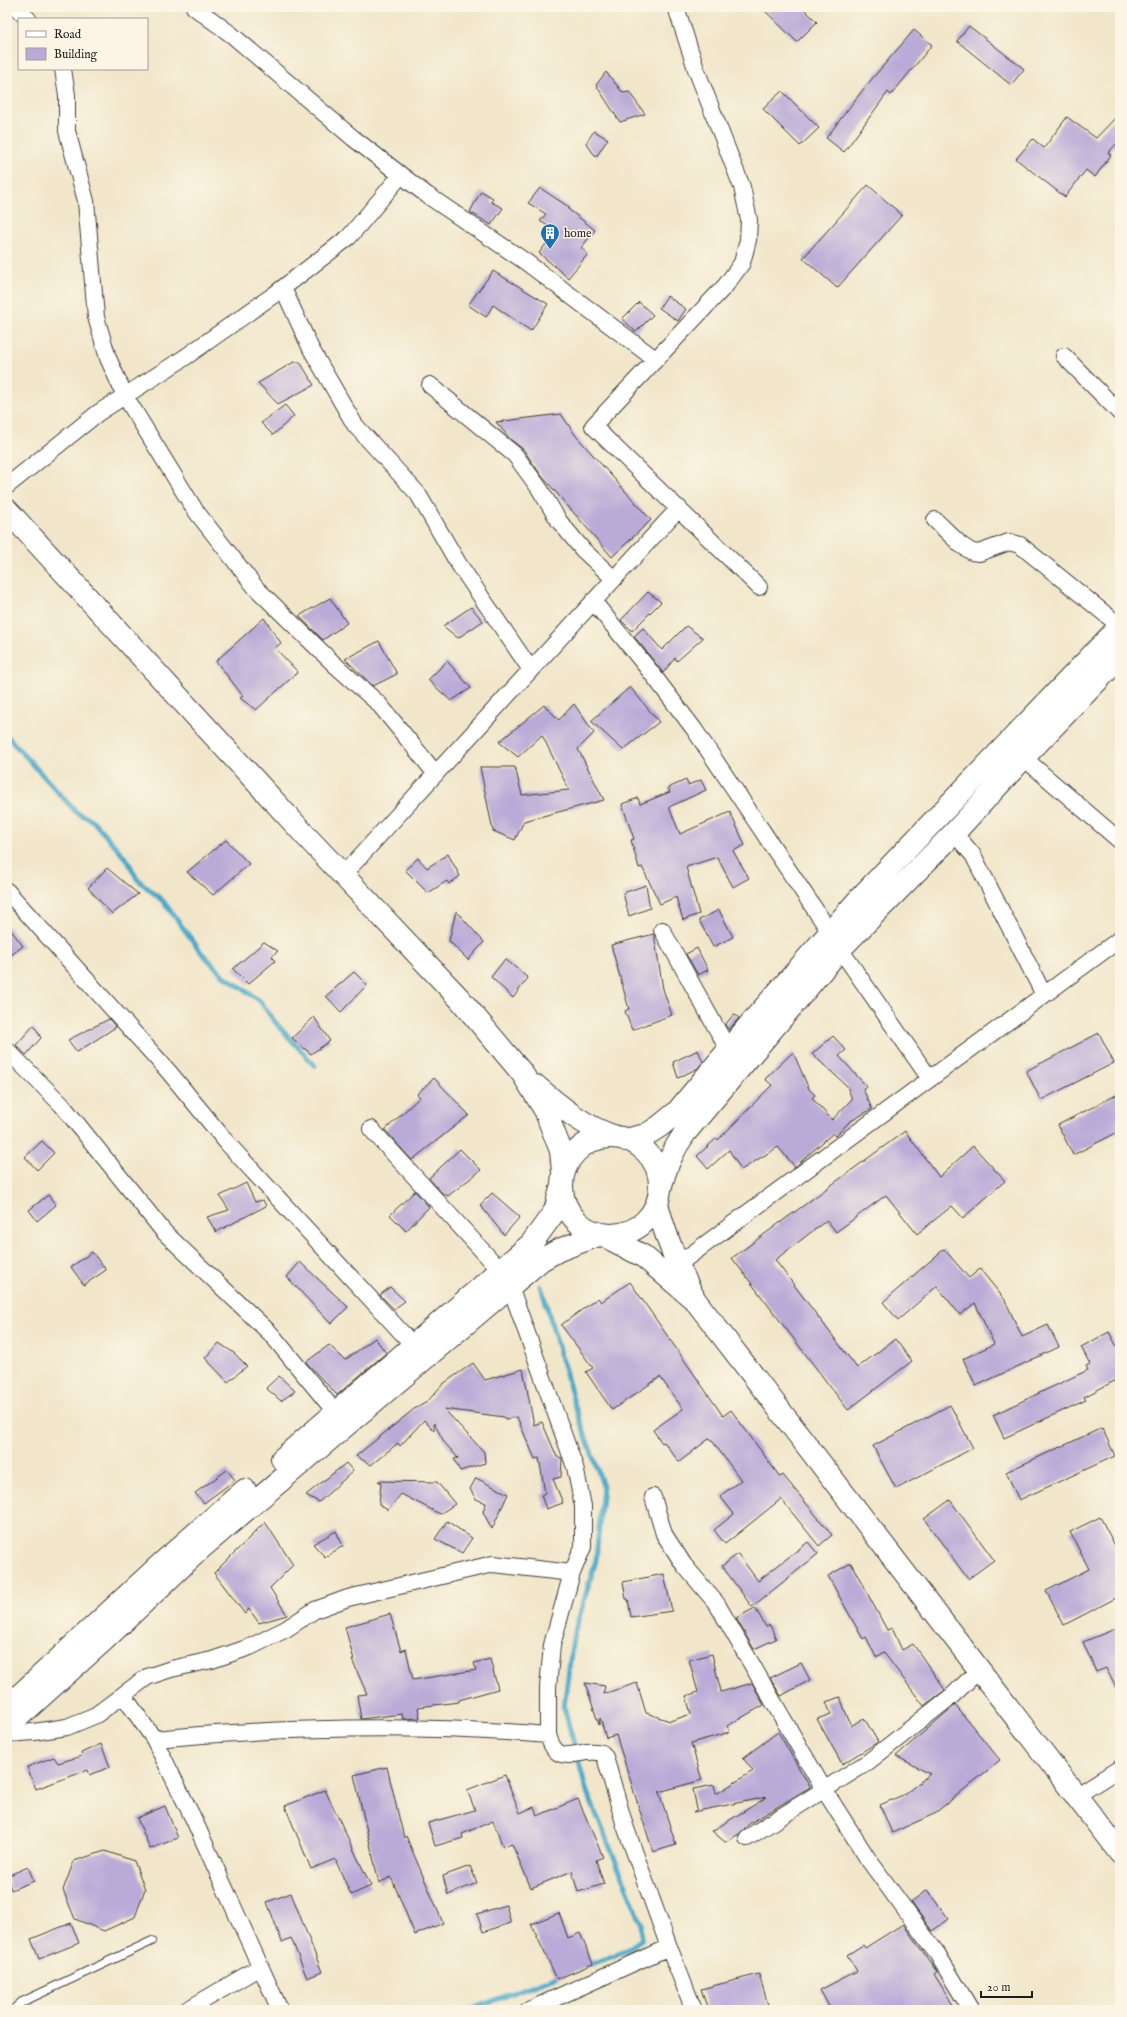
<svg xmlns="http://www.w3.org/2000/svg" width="1127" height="2017" viewBox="0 0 1127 2017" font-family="'IM FELL English',serif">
	<rect width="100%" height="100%" fill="#fcf5e5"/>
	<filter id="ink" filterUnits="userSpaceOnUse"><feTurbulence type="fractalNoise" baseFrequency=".025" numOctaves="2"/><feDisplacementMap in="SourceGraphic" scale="8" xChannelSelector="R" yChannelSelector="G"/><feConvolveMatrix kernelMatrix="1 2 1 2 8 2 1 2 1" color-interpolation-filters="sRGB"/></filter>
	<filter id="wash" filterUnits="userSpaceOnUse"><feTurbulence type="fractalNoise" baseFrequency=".012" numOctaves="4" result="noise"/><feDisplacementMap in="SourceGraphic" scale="16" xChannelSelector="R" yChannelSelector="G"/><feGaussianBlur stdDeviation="0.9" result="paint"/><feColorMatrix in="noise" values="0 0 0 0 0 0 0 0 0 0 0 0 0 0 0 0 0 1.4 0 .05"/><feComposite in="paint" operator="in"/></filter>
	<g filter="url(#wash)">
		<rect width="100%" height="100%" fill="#f1e6ca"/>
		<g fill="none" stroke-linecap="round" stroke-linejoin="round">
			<path stroke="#48a8c7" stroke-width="5" d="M7,736L76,812L93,821L128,861L137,879L163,901L201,952L222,974L260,1001L275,1022L315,1066
				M541,1286L575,1406L603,1486L596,1560L573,1638L564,1707L587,1792L641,1922L642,1939L623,1952L586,1966
				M469,2010L562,1974"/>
		</g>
		<g id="blocks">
			<path fill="#b9aad7" d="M761,7H802L817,22L797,42Z
				M969,26L1024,69L1011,85L957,41Z
				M914,30L932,45L891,95L888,92L844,152L826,138L865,87Z
				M606,72L623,93L629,92L645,114L620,122L596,85Z
				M782,91L819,128L800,146L763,109Z
				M1120,113V140L1108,153L1111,155L1095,177L1086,170L1065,197L1016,159L1033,139L1044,148L1067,117L1096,138Z
				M594,131L608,139L596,157L586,143Z
				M868,185L902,215L837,288L803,258Z
				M540,188L569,207L568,209L595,230L581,248L588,254L568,278L539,253L556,231L540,221L546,214L528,203Z
				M481,191L493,198L491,202L503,208L491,225L470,212Z
				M493,271L548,304L531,331L493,305L486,317L468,305Z
				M667,296L686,309L678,321L659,308Z
				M639,302L653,315L636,332L622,319Z
				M294,362H300L314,385L278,404L258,383Z
				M285,405L294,416L273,435L261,423Z
				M561,414L576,436L651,520L612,557L541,475L523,449L510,439L496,422Z
				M648,592L661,602L632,631L621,620Z
				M330,598L347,623L323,640L299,616Z
				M471,607L483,621L458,638L443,626Z
				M264,618L281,643L275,648L298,672L256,710L240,698L243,696L216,661Z
				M686,626L703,638L677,661L675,658L663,673L634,636L643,628L662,650Z
				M379,641L397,674L373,686L345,659Z
				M447,661L471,688L451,701L428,680Z
				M630,687L659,722L623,750L591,721Z
				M574,704L594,733L578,749L604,800L524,821L515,840L493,831L480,767H515L522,795L569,790L542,735L518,757L499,742L544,705L559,720Z
				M686,780L688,785L701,780L706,790L669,807L680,834L730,812L745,845L733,851L749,878L733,887L717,857L686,867L699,914L683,920L676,897L660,904L642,867L639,868L631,840L634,839L622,804L638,798L640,804L670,792L668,788Z
				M226,840L249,864L213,895L187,872Z
				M448,854L460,876L449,884L447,881L428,893L405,870L418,858L427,868Z
				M107,868L138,894L112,914L88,888Z
				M646,885L650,908L629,916L623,893Z
				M719,910L733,937L713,947L699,920Z
				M456,911L484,942L468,960L449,941Z
				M7,925L23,946L7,958Z
				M654,934L663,989L672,1015L632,1030L625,1011L629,1009L611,945Z
				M264,942L278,951L272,956L275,961L248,984L233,969Z
				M697,948L708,970L698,975L686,954Z
				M505,959L528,978L513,998L491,977Z
				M354,972L367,985L341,1012L326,996Z
				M734,1014L739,1018L729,1030L725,1025Z
				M314,1017L330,1041L311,1054L292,1038Z
				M109,1019L116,1027L77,1052L68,1040Z
				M34,1025L41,1038L26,1055L16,1045Z
				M1099,1033L1114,1063L1041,1100L1026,1071Z
				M833,1036L846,1050L839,1056L867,1087L863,1089L872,1109L849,1122L836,1136L833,1133L795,1167L778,1147L741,1170L729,1150L708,1169L697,1156L717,1138L718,1140L772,1085L765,1079L793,1052L809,1089L815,1095L812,1098L832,1120L852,1099L847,1086L812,1054Z
				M698,1050L703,1062L698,1068L678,1078L673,1062Z
				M434,1078L469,1115L412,1160L385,1130L420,1097L417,1094Z
				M1120,1093V1131L1073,1155L1058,1125Z
				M905,1131L939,1177L973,1146L1005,1181L963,1218L952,1206L917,1234L886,1195L836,1232L827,1220L775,1260L857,1368L895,1339L912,1361L848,1410L732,1258Z
				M42,1141L54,1153L37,1170L25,1157Z
				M460,1149L481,1170L448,1196L442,1193L429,1178Z
				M246,1183L255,1202L263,1200L266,1206L216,1232L207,1217L229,1210L220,1196Z
				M415,1191L429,1207L406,1231L390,1215Z
				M492,1193L520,1217L504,1235L480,1205Z
				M48,1195L56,1205L37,1221L29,1210Z
				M944,1249L969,1278L980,1269L1005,1300L1022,1337L1048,1325L1059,1347L976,1386L963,1359L994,1344L975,1303L960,1315L937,1286L898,1320L883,1302Z
				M92,1252L106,1270L84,1285L71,1267Z
				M300,1262L348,1307L331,1324L287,1277Z
				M630,1282L723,1416L731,1410L780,1477L783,1475L832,1535L819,1546L781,1499L725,1544L714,1530L734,1514L720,1496L741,1480L710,1438L679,1462L664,1442L662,1443L653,1430L683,1409L660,1377L612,1410L586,1372L593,1368L561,1325L598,1298L601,1302Z
				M390,1287L405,1301L394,1309L380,1295Z
				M1109,1332L1120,1352V1378L1084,1397L1086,1400L1004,1438L993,1415L1088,1370L1086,1366L1090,1364L1081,1347Z
				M375,1338L386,1353L337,1395L306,1362L329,1345L345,1360Z
				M219,1343L234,1353L247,1366L228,1382L205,1358Z
				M473,1363L485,1380L523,1369L534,1425L542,1422L557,1457L562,1458L561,1477L553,1479L563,1503L546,1509L541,1495L545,1493L539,1458L535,1459L517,1417L505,1419L504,1417L444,1409L484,1452L485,1463L460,1471L454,1459L458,1458L444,1442L434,1423V1431L424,1420L400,1446L398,1443L371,1465L356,1456L414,1409L427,1402L443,1384Z
				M279,1376L295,1391L281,1401L266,1388Z
				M950,1405L973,1448L896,1489L873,1446Z
				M1102,1428L1115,1456L1019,1500L1006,1472Z
				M346,1463L353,1471L319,1502L306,1495Z
				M227,1470L235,1480L204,1503L195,1493Z
				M476,1478L508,1494L492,1529L483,1512L486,1503L476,1499L470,1489Z
				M378,1481L437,1482L455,1504L440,1514L401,1494L388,1510L379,1505L381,1483Z
				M950,1500L994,1560L968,1579L924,1519Z
				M1100,1517L1120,1555V1596L1064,1625L1046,1591L1089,1569L1070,1532Z
				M447,1521L472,1538L462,1553L435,1539Z
				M265,1522L293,1565L270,1588L287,1615L259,1623L249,1609L245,1614L214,1573Z
				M336,1531L343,1546L325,1557L313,1544Z
				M808,1542L818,1554L752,1607L722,1566L738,1554L758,1581Z
				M851,1563L887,1630L892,1628L902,1650L913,1644L945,1690L924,1706L884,1653L876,1657L866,1637L863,1639L828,1576Z
				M664,1574L672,1611L631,1617L628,1599H626L623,1582Z
				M755,1608L766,1627L770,1625L776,1639L754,1649L736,1618Z
				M390,1614L401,1651L406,1649L413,1680L476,1670L474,1663L490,1659L498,1689L459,1700V1702L418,1707L420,1718L403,1719L402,1714L361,1719L357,1695L367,1694L352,1660H354L345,1627Z
				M1120,1627V1696L1106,1668L1096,1672L1083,1642Z
				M712,1654L721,1692L752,1683L764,1705L727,1726L730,1732L691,1743L702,1780L659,1792L676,1845L653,1852L616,1735L606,1738L600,1718L599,1725L585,1683L605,1686L603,1694L637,1683L646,1713L670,1721L691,1714L686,1696L698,1692L689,1660Z
				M801,1663L810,1680L781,1696L770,1678Z
				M840,1697L851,1726L864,1718L878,1742L842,1764L817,1719L831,1714L826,1702Z
				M955,1705L1000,1760L934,1814L892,1833L880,1805L905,1794L930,1774L896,1756Z
				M778,1732L810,1787L749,1824L739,1834L725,1842L712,1831L767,1797L693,1812L697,1809L693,1789L714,1785L716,1794L753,1771L743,1758Z
				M101,1744L110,1767L90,1775L88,1770L36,1789L27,1767L54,1757L58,1763L82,1756L81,1753Z
				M387,1767L404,1838L406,1836L443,1923L415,1935L391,1877L379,1883L354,1775Z
				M505,1775L520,1813L534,1807L537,1816L578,1799L603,1857L596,1860L604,1884L578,1892L572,1871L531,1888L512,1844L503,1847L493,1821L462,1834L463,1838L435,1846L428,1823L475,1810L467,1790Z
				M325,1790L371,1886L351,1895L335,1859L311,1869L285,1806Z
				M165,1806L178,1838L150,1849L137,1818Z
				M105,1851L134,1861L145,1889L135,1917L104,1931L75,1919L63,1890L74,1861Z
				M470,1866L477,1883L448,1895L443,1876Z
				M28,1867L34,1881L11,1890L7,1876Z
				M927,1890L949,1919L932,1931L911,1902Z
				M291,1893L322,1972L307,1978L291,1938L282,1942L267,1902Z
				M506,1905L511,1923L483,1932L477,1914Z
				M559,1913L568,1938L580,1933L593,1964L557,1979L531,1924Z
				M71,1923L79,1943L39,1959L31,1939Z
				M903,1924L937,1972L934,1974L956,2010H831L820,1990L857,1971L847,1955L863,1945L865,1948Z
				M759,1974L768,2005L751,2010H708L701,1989Z"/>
		</g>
	</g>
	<g filter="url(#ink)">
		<use href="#blocks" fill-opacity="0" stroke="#3c3a36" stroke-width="1"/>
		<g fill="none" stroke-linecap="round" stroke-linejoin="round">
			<defs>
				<path id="service" d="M13,2010L22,2002L152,1941"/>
				<path id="minor" d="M16,7L28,19
					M194,7L232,35L353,138L427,195L526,262L655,359
					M676,7L696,69L742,187L749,220L748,240L742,263L726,285L593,426L759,587
					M63,69L67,95V131L86,201L96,317L108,358L125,396L195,510L256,588L334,664L379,704L436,774
					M283,288L311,349L355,425L418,494L458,563L531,670
					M1064,356L1120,413
					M430,385L515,455L539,488L559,521L583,550L614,579
					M7,486L98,413L184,358L275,294L349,237L401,175
					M935,520L961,545L972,552L979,553L1009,542L1020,545L1120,626
					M593,601L650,671L694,729L830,932
					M1026,755L1032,765L1120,841
					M954,833L973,855L1044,995
					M343,875L679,508
					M7,891L169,1072L228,1144L414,1346
					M662,930L729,1051
					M840,949L930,1079
					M7,1050L62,1105L164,1232L271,1334L336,1413
					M371,1129L501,1271
					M677,1265L1120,939
					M653,1497L664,1534L684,1565L717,1604L823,1788L868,1859L938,1955L971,2010
					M123,1695L154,1739L194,1820L280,2010
					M7,1734L34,1732L67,1727L96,1715L147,1677L171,1669L212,1660L250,1647L286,1629L315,1610L348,1598L493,1564L572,1573
					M548,1735C558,1771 579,1746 602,1753L605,1757L625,1826L669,1947L694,2010
					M154,1739C286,1727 416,1724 548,1735V1687L552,1645L572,1573L583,1547V1506L575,1467L510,1286
					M1076,1796L1120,1768
					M747,1838L868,1762L953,1695L979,1670
					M187,2010L260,1967
					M529,2010L669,1947"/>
				<path id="secondary" d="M7,510L305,835L459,998L522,1073L545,1110L561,1151L563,1172
					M536,1086C561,1107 584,1127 616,1137
					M562 1186a49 49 0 1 1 98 0a49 49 0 1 1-98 0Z
					M626,1140L646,1135L660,1126L677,1112L751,1023L861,897L1120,626
					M660,1189C666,1167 672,1151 685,1133L840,949L954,833L1026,755L1120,657
					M657,1204C667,1241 678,1267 695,1300L1120,1853
					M282,1459L531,1244L555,1211L561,1189
					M7,1707L161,1564L245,1490
					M7,1727L104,1640L201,1548L541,1260L559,1250L601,1234L643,1256L695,1300"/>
			</defs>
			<use href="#service" stroke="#3c3a36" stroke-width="10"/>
			<use href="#minor" stroke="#3c3a36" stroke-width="18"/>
			<use href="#secondary" stroke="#3c3a36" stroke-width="24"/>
			<use href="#service" stroke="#fff" stroke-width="8"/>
			<use href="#minor" stroke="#fff" stroke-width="16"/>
			<use href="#secondary" stroke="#fff" stroke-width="22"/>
		</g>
	</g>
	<defs>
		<symbol id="building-pin" viewBox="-11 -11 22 30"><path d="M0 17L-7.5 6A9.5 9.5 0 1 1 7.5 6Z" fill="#1f6fb2" stroke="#fcf5e5"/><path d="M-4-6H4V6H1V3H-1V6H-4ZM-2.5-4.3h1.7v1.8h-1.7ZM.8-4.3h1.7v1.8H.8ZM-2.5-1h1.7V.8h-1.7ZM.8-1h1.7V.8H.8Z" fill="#fff"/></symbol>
	</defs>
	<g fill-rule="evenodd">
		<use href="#building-pin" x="539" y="222" width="22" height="30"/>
	</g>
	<g text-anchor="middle" stroke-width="3" stroke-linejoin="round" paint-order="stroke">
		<g font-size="12" fill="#1c1c1c" stroke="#fcf5e5" text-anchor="start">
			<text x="564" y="237">home</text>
		</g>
	</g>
	<rect width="1127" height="2017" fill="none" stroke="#fcf5e5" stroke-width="24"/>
	<rect x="18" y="18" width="130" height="52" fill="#fcf5e5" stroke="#a29e95"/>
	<rect x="26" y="31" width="20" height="6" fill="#ffffff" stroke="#a29e95"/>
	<text x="54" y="38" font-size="12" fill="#1c1c1c">Road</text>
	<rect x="26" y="48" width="20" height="12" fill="#b9aad7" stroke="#a29e95"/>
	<text x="54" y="58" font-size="12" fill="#1c1c1c">Building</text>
	<path d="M981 1991v6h51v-6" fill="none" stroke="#1c1c1c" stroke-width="2"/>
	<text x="987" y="1991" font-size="12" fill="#1c1c1c" stroke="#fcf5e5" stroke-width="3" paint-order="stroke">20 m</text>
</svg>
